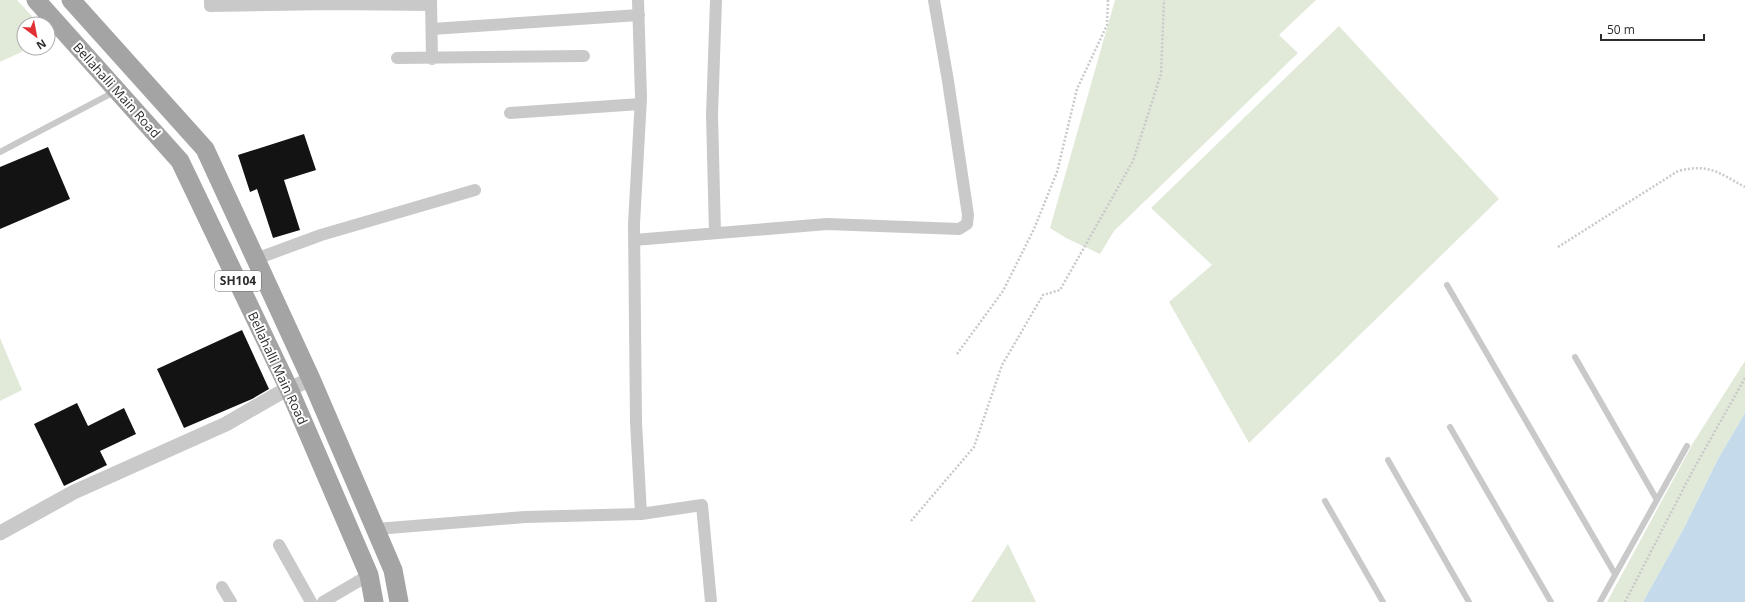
<svg xmlns="http://www.w3.org/2000/svg" width="1745" height="602" viewBox="0 0 1745 602" font-family="'Open Sans',sans-serif">
	<rect width="100%" height="100%" fill="#fff"/>
	<path fill="#e1ead9" d="M0,0H17L39,24H24V48H30L0,62Z
		M1115,0H1316L1279,35L1298,53L1114,231L1100,254L1066,238L1050,228Z
		M1339,26L1499,199L1249,443L1169,302L1212,265L1151,208Z
		M0,338L22,390L0,401Z
		M1745,361V413L1718,459L1683,530L1643,602H1607L1693,443Z
		M1008,544L1036,602H971Z"/>
	<path fill="#c5daea" d="M1745,413V602H1643L1683,530L1718,459Z"/>
	<path fill="#131313" d="M304,134L316,170L284,180L300,230L273,238L257,189L250,192L238,155Z
		M48,147L70,199L0,229V167Z
		M242,330L269,389L252,399L184,428L157,369Z
		M77,403L88,426L124,408L136,434L100,451L107,465L64,486L34,424Z"/>
	<g fill="none" stroke-linecap="round" stroke-linejoin="round">
		<path stroke="#c9c9c9" stroke-width="2.5" stroke-dasharray="2 2" stroke-linecap="butt" d="M1558,247L1678,171C1709,163 1719,173 1745,187
			M957,354L1003,291L1034,229L1057,172L1077,89L1107,25L1108,0
			M911,521L974,447L1002,365L1043,295L1060,290L1133,161L1161,74L1164,0
			M1625,602L1692,472L1745,378"/>
		<path stroke="#c9c9c9" stroke-width="6" d="M0,152L116,91
			M1447,285L1615,574
			M1575,357L1657,500
			M1450,427L1551,602
			M1388,460L1469,602
			M1325,501L1383,602
			M1600,602L1687,446"/>
		<path stroke="#c9c9c9" stroke-width="12" d="M210,0V6L331,4L431,5
			M431,0L432,59
			M638,0L641,98L634,224L636,422L641,514
			M432,29L639,15
			M397,58L584,56
			M510,113L640,104
			M715,233L712,115L716,0
			M634,240L827,224L959,229L967,224L968,215L948,81L934,0
			M256,259L321,235L475,190
			M376,529L525,517L641,514L702,505L711,602
			M279,545L311,602
			M222,587L231,602
			M323,602L369,575"/>
		<path stroke="#c9c9c9" stroke-width="15" d="M0,533L74,492L226,424L278,394L311,379"/>
		<path stroke="#a4a4a4" stroke-width="19" d="M36,0L180,161L289,389L369,575L374,602
			M71,0L205,149L311,379L393,570L399,602"/>
	</g>
	<g text-anchor="middle" stroke-width="4" stroke-linejoin="round" paint-order="stroke">
		<rect fill="#fff" stroke="#6b6b6b" stroke-width="1" x="215" y="271" width="46" height="20" rx="3"/>
		<g font-size="12" font-weight="bold" fill="#2c2c2c">
			<text x="238" y="285">SH104</text>
		</g>
		<g font-size="13" fill="#2c2c2c" stroke="#fff">
			<text transform="translate(117 90) rotate(48)" y="5">Bellahalli Main Road</text>
			<text transform="translate(278 368) rotate(65)" y="5">Bellahalli Main Road</text>
		</g>
	</g>
	<g transform="translate(36 36) rotate(148)"><circle r="19" fill="#ffffff" stroke="#ababab"/>
	<path d="M0-3L7 15L0 10L-7 15Z" fill="#e12f33"/>
	<text y="-6" font-size="11" font-weight="bold" text-anchor="middle" fill="#2c2c2c">N</text>
	</g>
	<path d="M1601 34v6h103v-6" fill="none" stroke="#2c2c2c" stroke-width="2"/>
	<text x="1607" y="34" font-size="12" fill="#2c2c2c" stroke="#ffffff" stroke-width="3" paint-order="stroke">50 m</text>
</svg>
